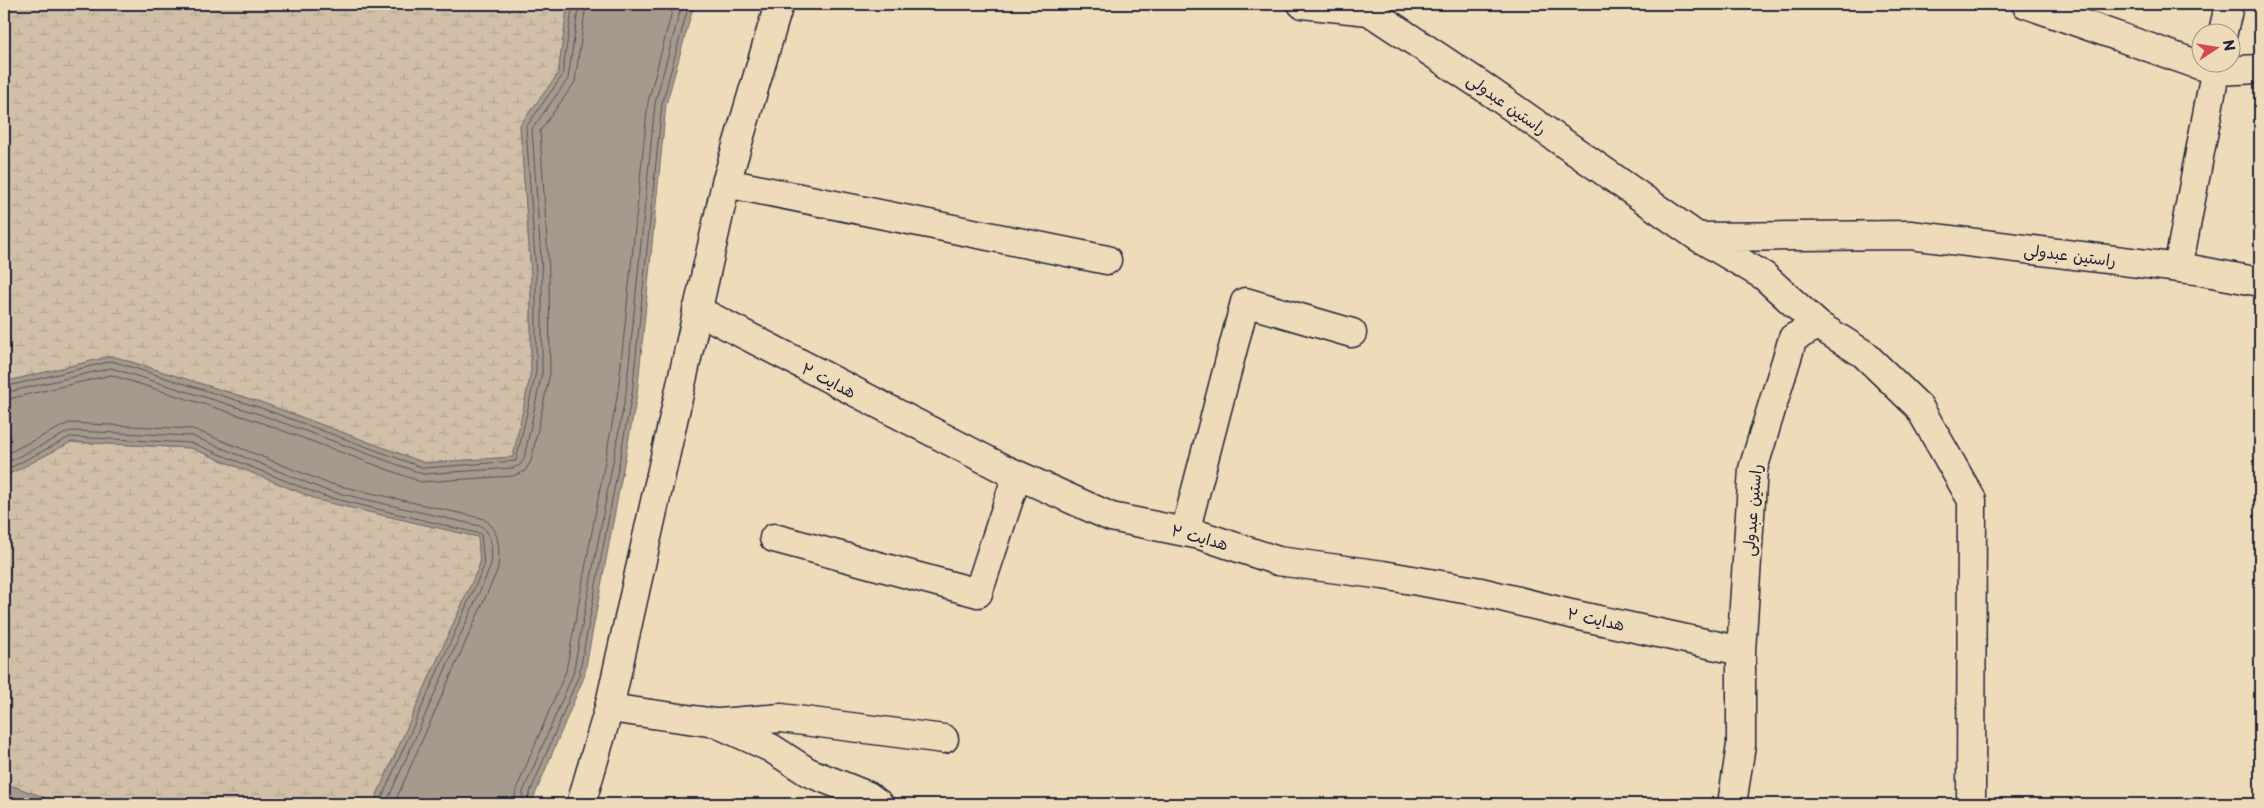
<svg xmlns="http://www.w3.org/2000/svg" width="2264" height="808" viewBox="0 0 2264 808" font-family="'Playpen Sans','Playpen Sans Arabic',sans-serif">
	<defs>
		<pattern id="wetland-marsh" width="20" height="14" patternUnits="userSpaceOnUse" patternTransform="scale(1.25)"><rect width="20" height="14" fill="#d1c0a7"/><path d="M1 5h8M5 5V1M11 12h8M15 12V8" fill="none" stroke="#b3a591"/></pattern>
	</defs>
	<rect width="100%" height="100%" fill="#eedbb9"/>
	<filter id="ink" filterUnits="userSpaceOnUse"><feTurbulence type="fractalNoise" baseFrequency=".02" numOctaves="2"/><feDisplacementMap in="SourceGraphic" scale="10" xChannelSelector="R" yChannelSelector="G"/><feConvolveMatrix kernelMatrix="1 2 1 2 8 2 1 2 1" color-interpolation-filters="sRGB"/></filter>
	<g filter="url(#ink)">
		<path fill="url(#wetland-marsh)" stroke="#7a7171" d="M4,4H568L558,75L520,125L531,273V372L513,457L425,463L263,403L112,356L4,382Z
			M71,442L191,448L321,501L478,537L480,564L373,804H63L4,783V477Z"/>
		<path fill="#a69a8c" stroke="#716a6c" d="M568,4H694L666,105L637,395L584,677L534,797L533,804H373L480,564L478,537L321,501L191,448L71,442L4,477V382L112,356L263,403L425,463L513,457L531,372V273L520,125L558,74Z
			M4,783L63,804H4Z"/>
		<g fill="none" stroke-linecap="round" stroke-linejoin="round">
			<path stroke="#57525b" stroke-width="1" d="M4,387L112,361L261,408L424,468L516,461L536,372V273L526,127L562,76L573,4
				M4,393L111,368L259,414L423,474L513,468L520,465L524,459L542,372V273L532,129L568,79L579,4
				M4,400L111,375L257,421L421,482L513,476L525,471L531,461L550,373L549,273L540,131L575,82L586,4
				M4,455L69,423L193,429L327,483L481,518C500,525 501,554 497,571L394,804
				M4,464L70,431L192,436L325,490L480,526C493,531 493,556 490,568L386,804
				M4,471L70,437L192,443L323,496L481,534L484,566L379,804
				M514,804L516,790L566,671L618,392L648,102L674,4
				M522,804L523,792L573,674L626,393L655,103L682,4
				M528,804L529,795L579,675L632,394L662,104L689,4"/>
			<defs>
				<path id="street" d="M1302,4L1369,11L1482,86L1698,237L1910,235L2196,270L2260,282
					M2026,4L2216,71L2260,69
					M2223,32L2228,10
					M726,183L1107,260
					M1698,237L1764,276L1818,325L1793,338L1753,469L1741,651V745L1732,804
					M2178,268L2217,62
					M697,310L1002,468L1111,517L1200,535L1278,561L1383,575L1481,592L1571,614L1741,651
					M1818,325L1864,354L1919,407L1972,500L1971,804
					M1185,532L1245,302L1352,333
					M774,538L978,593L1017,475
					M609,708L716,723L771,748L808,772L868,796L879,804
					M719,723L781,718L944,739"/>
				<path id="secondary" d="M581,804L609,708L726,183L779,4"/>
			</defs>
			<use href="#street" stroke="#22223b" stroke-width="31"/>
			<use href="#secondary" stroke="#22223b" stroke-width="31"/>
			<use href="#street" stroke="#eedbb9" stroke-width="28"/>
			<use href="#secondary" stroke="#eedbb9" stroke-width="28"/>
		</g>
	</g>
	<g text-anchor="middle" stroke-width="4.5" stroke-linejoin="round" paint-order="stroke">
		<g font-size="16" fill="#22223b" stroke="#eedbb9">
			<text transform="translate(1507 104) rotate(35)" y="6">راستین عبدولی</text>
			<text transform="translate(2070 255) rotate(7)" y="6">راستین عبدولی</text>
			<text transform="translate(829 380) rotate(27)" y="6">هدایت ۲</text>
			<text transform="translate(1752 510) rotate(-85)" y="6">راستین عبدولی</text>
			<text transform="translate(1200 537) rotate(15)" y="6">هدایت ۲</text>
			<text transform="translate(1596 619) rotate(12)" y="6">هدایت ۲</text>
		</g>
	</g>
	<rect width="2264" height="808" fill="none" stroke="#eedbb9" stroke-width="20"/>
	<rect x="10" y="10" width="2244" height="788" fill="none" stroke="#22223b" stroke-width="2" filter="url(#ink)"/>
	<g transform="translate(2216 48) rotate(78)"><circle r="24" fill="#eedbb9" stroke="#9c9187"/>
	<path d="M0-4L9 19L0 12L-9 19Z" fill="#d1495b"/>
	<text y="-8" font-size="14" font-weight="bold" text-anchor="middle" fill="#22223b">N</text>
	</g>
</svg>
